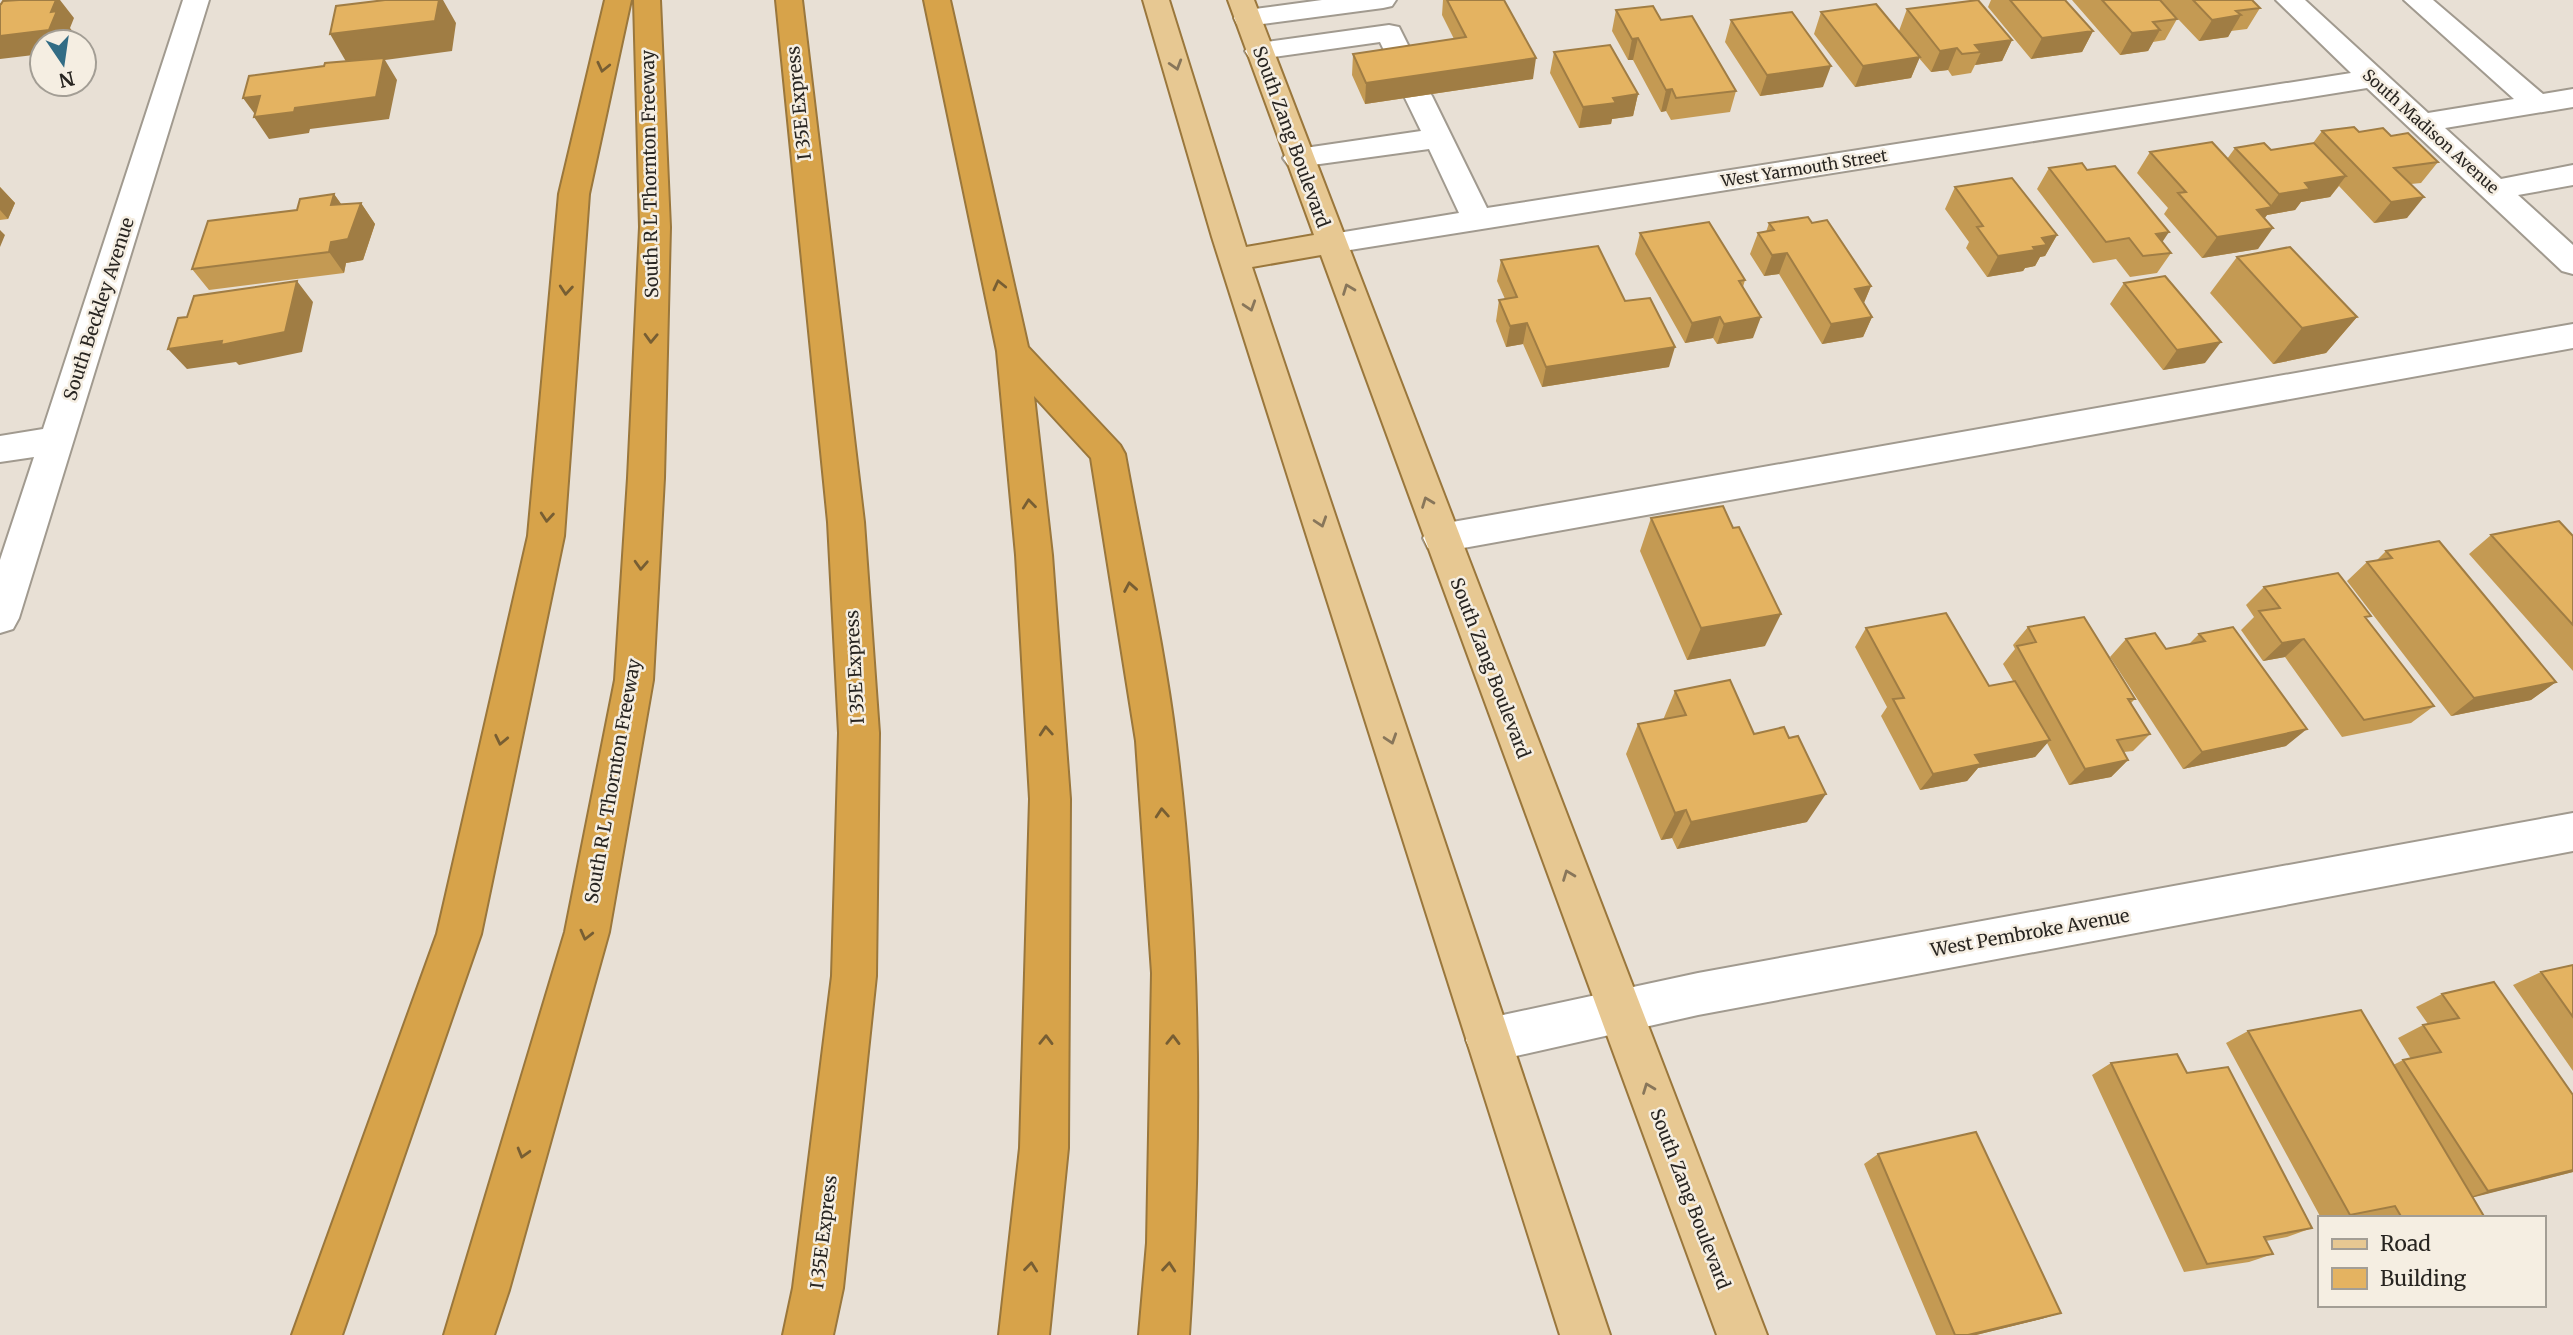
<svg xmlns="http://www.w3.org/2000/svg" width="2573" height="1335" viewBox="0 0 2573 1335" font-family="Merriweather,serif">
	<rect width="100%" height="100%" fill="#e8e0d5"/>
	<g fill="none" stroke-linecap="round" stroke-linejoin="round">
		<defs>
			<path id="minor" d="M183,0H209L19,618L13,629L0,633V560L34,457L0,462V436L43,429Z
				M1322,0H1396L1392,6L1383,8L1247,26L1237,24L1234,18L1237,12L1247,10Z
				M2276,0H2305L2428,113L2514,99L2404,0H2433L2543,94L2573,89V107L2445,128L2501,179L2573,165V185L2518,195L2573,245V274L2562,271L2367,88L1331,253L1320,250L1316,243L1320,236L1459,213L1429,149L1298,167L1288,165L1283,158L1288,151L1298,149L1421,131L1404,96L1408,90L1418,87L1428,90L1432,96L1487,208L2351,73Z
				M1389,25L1399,27L1419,67L1415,73L1405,75L1395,73L1380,42L1259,59L1249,57L1245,51L1249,45L1259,43Z
				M2573,324V348L1441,552L1428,548L1423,538L1428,528L1441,524Z
				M2573,813V851L1698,1015L1489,1062L1473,1056L1466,1040L1473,1024L1489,1018L1698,973Z"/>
			<path id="major" d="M1143,0H1169L1246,247L1314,235L1228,0H1254L1767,1335H1717L1321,255L1252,267L1610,1335H1560L1212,237Z"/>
			<path id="highway" d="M605,0H631L589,194L564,536L481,934L342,1335H292L437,934L528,536L559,194Z
				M634,0H660L670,227L664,478L653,680L609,932L509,1290L494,1335H444L565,932L615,680L628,478L640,227Z
				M776,0H802L864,522L879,733L876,976L843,1288L833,1335H783L793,1288L832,976L839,733L828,522Z
				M924,0H950L1028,347L1120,445L1125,454C1142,549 1164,645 1176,742C1201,938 1202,1138 1189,1335H1139L1147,1243L1152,973L1136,741L1091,458L1034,396L1052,555L1070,799L1068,1148L1049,1335H999L1020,1148L1030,799L1016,555L997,351Z"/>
		</defs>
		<use href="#minor" stroke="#a19a8f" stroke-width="4"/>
		<use href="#major" stroke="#9a773c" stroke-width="4"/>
		<use href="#highway" stroke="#9a773c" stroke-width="4"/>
		<use href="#minor" fill="#fff" fill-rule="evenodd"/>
		<use href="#major" fill="#e7c892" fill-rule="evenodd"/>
		<use href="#highway" fill="#d7a34a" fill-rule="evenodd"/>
	</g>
	<path fill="#c49a53" d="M1443,0H1504L1533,79L1365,104L1352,75L1353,54L1454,39L1442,15Z
		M1991,0H2065L2093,31L2082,52L2031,59L1988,7Z
		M2072,0H2160L2177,19L2165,40L2153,42L2148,51L2120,55Z
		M2160,0H2252L2260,8L2247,29L2231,31L2228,37L2199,41Z
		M1907,9L2012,40L2002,61L1975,65L1971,73L1952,76L1948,70L1931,72L1919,58L1911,78L1855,87L1814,34L1821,12L1899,31Z
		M1616,10L1661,20L1736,91L1730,112L1671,120L1666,111L1661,112L1633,60H1628L1612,31Z
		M1731,20L1823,87L1760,96L1725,42Z
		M1554,52L1638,94L1633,116L1612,119L1611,124L1579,128L1550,73Z
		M2322,131L2359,132L2391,136L2438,162L2421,183L2411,184L2407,218L2374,223L2339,186L2330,197L2301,202L2295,210L2267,215L2265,218L2258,249L2202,258L2164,214L2168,208L2137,173L2150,152L2227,159L2235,148L2271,150L2313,143Z
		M2049,168L2087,170L2162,241L2171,253L2157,273L2130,277L2116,259L2093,263L2037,189Z
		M0,187L15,203L8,219L0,220Z
		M1955,187L2057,235L2045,256L2040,257L2035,266L2025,268L2023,271L1987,277L1966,248L1969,242L1945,209Z
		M334,194L341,204L361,203L375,224L363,260L346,263L344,273L209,290L192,269L297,210Z
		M1769,223H1812L1871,286L1864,303L1872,317L1863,337L1822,344L1779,274L1764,276L1750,254L1758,233L1766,232Z
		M1640,233L1745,280L1743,287L1753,338L1717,344L1713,338L1685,343L1635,254Z
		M2237,257L2357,317L2326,353L2273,364L2210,293Z
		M1501,260L1625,301L1669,367L1542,387L1523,344L1506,347L1496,321L1499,300L1505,299L1497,281Z
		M2124,283L2205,363L2163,370L2110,304Z
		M1651,518L1765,646L1687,660L1640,551Z
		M2491,535L2573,536V671L2469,554Z
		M2386,551L2556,682L2531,700L2451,716L2347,581L2367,562L2376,561Z
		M2264,587L2367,619L2434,706L2411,723L2342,737L2285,657L2263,661L2241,630L2254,617L2246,605Z
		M2028,627L2135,699L2131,703L2150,734L2133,751L2124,752L2128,760L2111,777L2069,785L2047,743L2035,757L1978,768L1967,781L1920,790L1881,716L1887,707L1855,647L1866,628L1989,686L2013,681L2003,664L2015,649L2013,645Z
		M2199,634L2286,746L2183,769L2110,657L2126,639L2166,649L2188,645Z
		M1675,691L1754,734L1807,822L1677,849L1672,838L1661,840L1626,754L1638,724L1663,720Z
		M2573,965V1071L2513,985L2541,972Z
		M2442,994L2573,1095V1172L2473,1197L2485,1218H2370L2368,1215L2355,1218H2321L2226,1043L2248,1031L2393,1065L2403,1060L2411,1059L2398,1038L2423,1025L2428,1024L2416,1007Z
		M2111,1063L2187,1073L2312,1228L2287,1237L2266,1241L2273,1254L2249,1262L2184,1272L2092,1075Z
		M1878,1154L2061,1313L2041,1319L1976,1335H1936L1864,1164Z"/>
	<path fill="#a07d44" d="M56,0H60L74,18L70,28L74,33L70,42H42V54L0,59V36L51,12Z
		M439,0H443L456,23L452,51L385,60L397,80L389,119L310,129L309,133L269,139L254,117H257L243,98L260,96L295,108L348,65L330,34Z
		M2241,15L2228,37L2199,41L2212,20Z
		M2160,30L2148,51L2120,55L2132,33Z
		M2093,31L2082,52L2031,59L2042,38Z
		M1638,38L1633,60H1628L1632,39Z
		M2012,40L2002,61L1975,65L1981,52L1975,45Z
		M1957,48L1948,70L1931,72L1940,51Z
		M1920,57L1911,78L1855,87L1863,66Z
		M1536,58L1533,79L1365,104L1366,83Z
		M1831,66L1823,87L1760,96L1767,75Z
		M1672,89L1666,111L1661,112L1666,90Z
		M1638,94L1633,116L1612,119L1611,124L1579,128L1583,107L1613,98Z
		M2346,176L2330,197L2301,202L2295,210L2267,215L2257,228V210L2269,208L2279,194L2305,183Z
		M0,187L15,203L8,219L0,210Z
		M334,194L349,215L331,205Z
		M2424,197L2407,218L2374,223L2391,202Z
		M361,203L375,224L363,260L346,263L344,273L329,252L331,242Z
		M2273,228L2258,249L2202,258L2217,237Z
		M0,230L5,235L0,247Z
		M2169,232L2155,253L2156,234Z
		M2057,235L2045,256L2040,257L2035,266L2025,268L2023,271L1987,277L1998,256L2042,238Z
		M1787,253L1779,274L1764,276L1772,255Z
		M297,281L313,302L302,352L239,365L236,362L187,369L168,349Z
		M1871,286L1862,307L1855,289Z
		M1720,317L1713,338L1685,343L1692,323Z
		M1761,317L1753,338L1717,344L1724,324Z
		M1872,317L1863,337L1822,344L1831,324Z
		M2357,317L2326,353L2273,364L2302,328Z
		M1527,323L1523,344L1506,347L1510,326Z
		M2221,342L2205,363L2163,370L2177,350Z
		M1675,347L1669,367L1542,387L1546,367Z
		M1781,614L1765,646L1687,660L1701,628Z
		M2304,639L2285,657L2263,661L2282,643Z
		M2556,682L2531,700L2451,716L2474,698Z
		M2307,729L2286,746L2183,769L2202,752Z
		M2050,740L2035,757L1978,768L1967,781L1920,790L1933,774L1975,755Z
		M2128,760L2111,777L2069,785L2085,769Z
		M1826,794L1807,822L1677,849L1691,822Z
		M1686,810L1672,838L1661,840L1675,813Z
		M2573,1170V1172L2459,1201L2488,1191Z
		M2061,1313L2041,1319L1976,1335H1968Z"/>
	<path fill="#e4b361" stroke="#a07d44" stroke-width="2" d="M19,0H56L51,12L57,11L49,30L0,36V5L1,4L3,1Z
		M385,0H439L435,21L330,34L336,6Z
		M1447,0H1504L1536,58L1366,83L1353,54L1466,37Z
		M1978,0L2012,40L1975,45L1981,52L1962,54L1957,48L1940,51L1907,9Z
		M2010,0H2065L2093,31L2042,38Z
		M2102,0H2160L2177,19L2153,22L2160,30L2132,33Z
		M2193,0H2252L2260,8L2236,11L2241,15L2212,20Z
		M1876,4L1920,57L1863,66L1821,12Z
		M1653,6L1661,20L1692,16L1736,91L1676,98L1672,89L1666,90L1638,38L1632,39L1616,10Z
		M1792,12L1831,66L1767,75L1731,20Z
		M1610,45L1638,94L1613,98L1616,103L1583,107L1554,52Z
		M384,58L376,97L295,108L294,112L254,117L260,96L243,98L249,76L324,66L325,63Z
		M2354,127L2359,132L2383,128L2391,136L2408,133L2438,162L2394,168L2424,197L2391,202L2322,131Z
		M2212,142L2272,207L2257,210L2273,228L2217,237L2178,193L2186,192L2150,152Z
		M2264,143L2271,150L2314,143L2346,176L2305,183L2310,189L2279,194L2235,148Z
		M2082,163L2087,170L2115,166L2169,232L2156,234L2171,253L2143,256L2129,238L2106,242L2049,168Z
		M2012,178L2057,235L2042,238L2047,245L2033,247L2035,250L1998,256L1977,227L1983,226L1955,187Z
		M334,194L331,205L361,203L348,239L331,242L329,252L192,269L208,221L297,210L300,199Z
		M1808,217L1812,223L1827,220L1871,286L1855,289L1872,317L1831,324L1787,253L1772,255L1758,233L1774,230L1769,223Z
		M1709,222L1745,280L1739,281L1761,317L1724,324L1720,317L1692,323L1640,233Z
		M1598,246L1625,301L1650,298L1675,347L1546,367L1527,323L1510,326L1499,300L1517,297L1501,260Z
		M2290,247L2357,317L2302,328L2237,257Z
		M2165,276L2221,342L2177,350L2124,283Z
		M297,281L285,332L221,345L222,341L168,349L178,318L187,317L194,296Z
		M1723,506L1733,528L1739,527L1781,614L1701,628L1651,518Z
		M2559,521L2573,536V625L2491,535Z
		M2439,541L2556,682L2474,698L2367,562L2392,558L2386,551Z
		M2338,573L2371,616L2365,617L2434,706L2364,720L2304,639L2282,643L2259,611L2280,608L2264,587Z
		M1946,613L1989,686L2015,681L2050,740L1975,755L1981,764L1933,774L1893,699L1904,698L1866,628Z
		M2084,617L2135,699H2128L2150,734L2117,740L2128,760L2085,769L2017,646L2036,642L2028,627Z
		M2233,627L2307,729L2202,752L2126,639L2155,633L2166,649L2205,641L2199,634Z
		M1730,680L1754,734L1784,727L1789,738L1798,736L1826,794L1691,822L1686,810L1675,813L1638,724L1686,715L1675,691Z
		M2573,965V1017L2541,972Z
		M2494,982L2573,1095V1170L2488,1191L2403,1060L2441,1052L2423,1025L2459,1018L2442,994Z
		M2361,1010L2485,1218H2402L2395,1206L2350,1215L2248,1031Z
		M2177,1054L2187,1073L2228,1067L2312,1228L2264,1237L2273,1254L2207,1264L2111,1063Z
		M1976,1132L2061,1313L1968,1335H1955L1878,1154Z"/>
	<defs><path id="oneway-chevron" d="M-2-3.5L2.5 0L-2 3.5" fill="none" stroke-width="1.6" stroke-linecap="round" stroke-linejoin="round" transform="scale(1.75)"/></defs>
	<g stroke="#88765a">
		<use href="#oneway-chevron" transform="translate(1176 65) rotate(73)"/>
		<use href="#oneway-chevron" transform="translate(1348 289) rotate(-111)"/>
		<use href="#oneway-chevron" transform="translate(1250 306) rotate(72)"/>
		<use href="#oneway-chevron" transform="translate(1427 502) rotate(-111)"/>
		<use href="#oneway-chevron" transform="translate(1321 522) rotate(72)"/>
		<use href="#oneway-chevron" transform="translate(1391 739) rotate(72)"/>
		<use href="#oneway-chevron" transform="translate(1568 875) rotate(-111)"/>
		<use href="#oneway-chevron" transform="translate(1648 1088) rotate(-111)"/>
	</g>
	<g stroke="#775e33">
		<use href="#oneway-chevron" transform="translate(603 67) rotate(103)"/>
		<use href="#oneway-chevron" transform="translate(999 285) rotate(-103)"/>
		<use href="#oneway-chevron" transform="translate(566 290) rotate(95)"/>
		<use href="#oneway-chevron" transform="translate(651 338) rotate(92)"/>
		<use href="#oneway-chevron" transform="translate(1029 504) rotate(-96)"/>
		<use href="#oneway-chevron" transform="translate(547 517) rotate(95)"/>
		<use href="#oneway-chevron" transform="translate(641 565) rotate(93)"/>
		<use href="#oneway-chevron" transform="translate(1130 587) rotate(-100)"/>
		<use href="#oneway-chevron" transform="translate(1046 731) rotate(-94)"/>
		<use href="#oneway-chevron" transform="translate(501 740) rotate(102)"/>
		<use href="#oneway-chevron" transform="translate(1162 813) rotate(-94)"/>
		<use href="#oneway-chevron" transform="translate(586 935) rotate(104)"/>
		<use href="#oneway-chevron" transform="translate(1046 1040) rotate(-89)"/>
		<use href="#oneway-chevron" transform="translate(1173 1040) rotate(-89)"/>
		<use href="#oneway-chevron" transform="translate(523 1153) rotate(106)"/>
		<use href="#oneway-chevron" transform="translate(1031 1267) rotate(-84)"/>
		<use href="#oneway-chevron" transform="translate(1169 1267) rotate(-85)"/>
	</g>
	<g text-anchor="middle" stroke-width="5" stroke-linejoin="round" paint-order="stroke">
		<g font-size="16" fill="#282521" stroke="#f5eee2">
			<text transform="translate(2431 131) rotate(42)" y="6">South Madison Avenue</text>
			<text transform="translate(1804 168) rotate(-9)" y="6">West Yarmouth Street</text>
		</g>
		<g font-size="18" fill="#282521" stroke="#f5eee2">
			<text transform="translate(799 103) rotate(-96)" y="6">I 35E Express</text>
			<text transform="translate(1291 137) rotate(70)" y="6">South Zang Boulevard</text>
			<text transform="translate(650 174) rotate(-91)" y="6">South R L Thornton Freeway</text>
			<text transform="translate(99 309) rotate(-72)" y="6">South Beckley Avenue</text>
			<text transform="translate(855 667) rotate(-93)" y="6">I 35E Express</text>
			<text transform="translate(1490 668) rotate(69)" y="6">South Zang Boulevard</text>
			<text transform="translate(613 781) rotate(-80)" y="6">South R L Thornton Freeway</text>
			<text transform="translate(2030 933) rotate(-10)" y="6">West Pembroke Avenue</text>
			<text transform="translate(1690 1199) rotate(69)" y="6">South Zang Boulevard</text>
			<text transform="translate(824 1232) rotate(-83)" y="6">I 35E Express</text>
		</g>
	</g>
	<rect x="2318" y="1216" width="228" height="91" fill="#f5eee2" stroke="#a39e95" stroke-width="2"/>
	<rect x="2332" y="1239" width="35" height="10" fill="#e7c892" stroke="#a39e95" stroke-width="2"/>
	<text x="2380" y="1251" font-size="21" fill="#282521">Road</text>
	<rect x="2332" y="1268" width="35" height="21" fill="#e4b361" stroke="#a39e95" stroke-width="2"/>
	<text x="2380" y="1286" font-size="21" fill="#282521">Building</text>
	<g transform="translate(63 63) rotate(167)"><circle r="33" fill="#f5eee2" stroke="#a39e95" stroke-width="2"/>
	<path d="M0-5L12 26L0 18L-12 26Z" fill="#326c85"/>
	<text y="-10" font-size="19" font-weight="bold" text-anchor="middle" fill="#282521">N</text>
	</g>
</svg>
